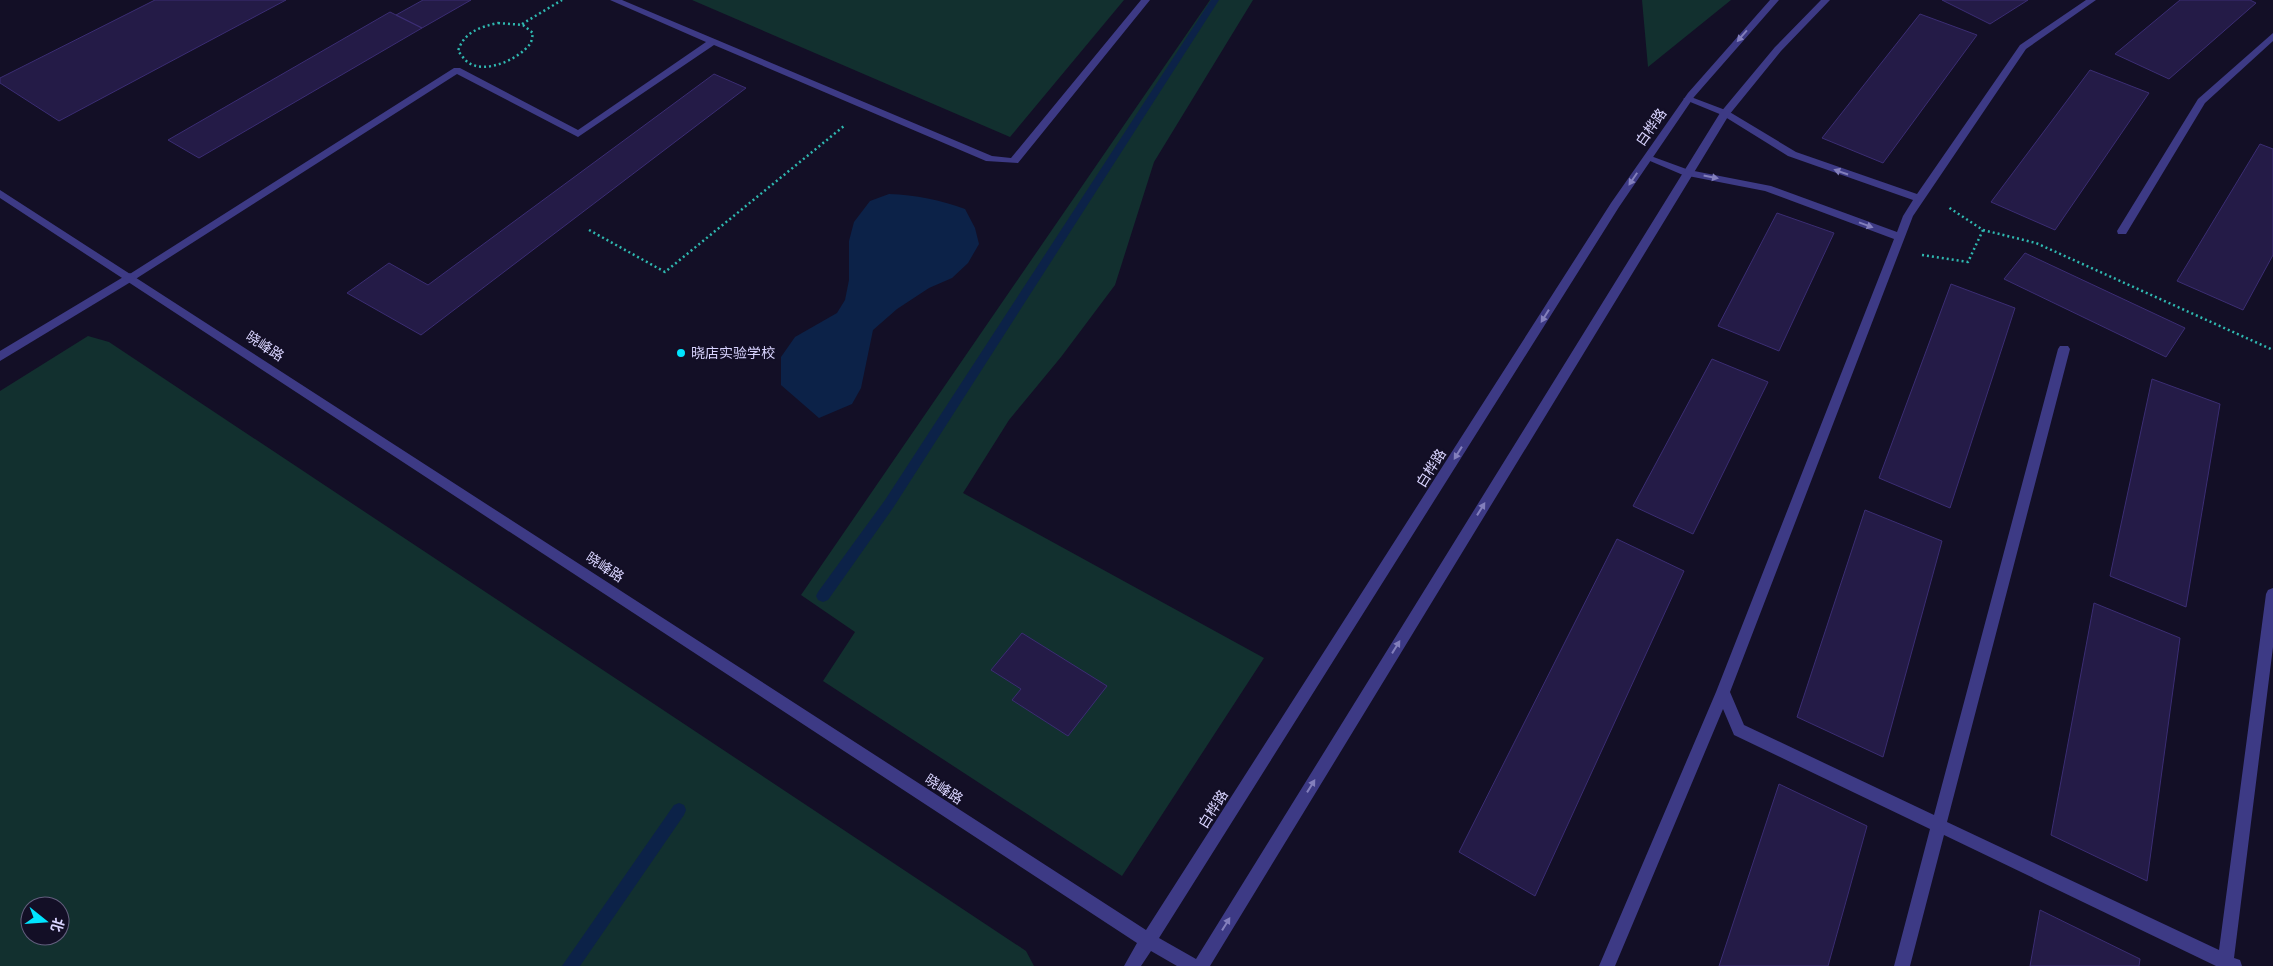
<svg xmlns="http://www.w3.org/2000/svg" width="2273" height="966" viewBox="0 0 2273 966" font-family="'Varela Round','Noto Sans SC',sans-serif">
	<rect width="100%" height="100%" fill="#130f26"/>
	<path fill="#12302f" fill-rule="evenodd" d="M692,0H1124L1010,137Z
		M1210,0H1253L1154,162L1115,285L1061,357L1009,420L963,493L1264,658L1122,876L823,681L855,632L801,595Z
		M1642,0H1731L1648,67Z
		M88,336L109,342L1026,951L1034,966H0V391ZM30,906H60V936H30Z"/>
	<path fill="#0c2248" d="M889,194C916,195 940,200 965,209L975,228L979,244L968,263L952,278L929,288L897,309L873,330L861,388L852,404L819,418L781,385V357L795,337L837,313L845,300L849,280V241L854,222L870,201Z"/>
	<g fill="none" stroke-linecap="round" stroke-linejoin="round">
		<path fill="#0c2248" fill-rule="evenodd" d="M1211,0H1219L893,508L828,600L823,602L818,600L816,596L818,592L885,500Z
			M679,803L684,805L686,810L684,815L580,966H562L674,805Z"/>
	</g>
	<path fill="#241b47" stroke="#3b2d73" d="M155,0H286L59,121L0,83V78Z
		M423,0H471L422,28L396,15Z
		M1942,0H2028L1990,24Z
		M2180,0H2250L2256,3L2169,79L2115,54Z
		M390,12L422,28L199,158L168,140Z
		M1920,14L1977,35L1883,163L1822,138Z
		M2090,70L2149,93L2055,230L1991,202Z
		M714,74L746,88L421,335L347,293L389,263L428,285Z
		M2260,144L2273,149V255L2243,310L2177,281Z
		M1777,213L1834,233L1779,351L1718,326Z
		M2025,253L2185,328L2166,357L2004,279Z
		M1951,284L2015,308L1950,508L1879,478Z
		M1712,359L1768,382L1693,534L1633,506Z
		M2152,379L2220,404L2186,607L2110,576Z
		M1865,510L1942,541L1883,757L1797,717Z
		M1617,539L1684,571L1535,896L1459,852Z
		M2094,603L2180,638L2147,881L2051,835Z
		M1022,633L1107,686L1068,736L1012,700L1021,689L991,670Z
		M1779,784L1867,826L1828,966H1719Z
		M2040,910L2140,959L2139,966H2030Z"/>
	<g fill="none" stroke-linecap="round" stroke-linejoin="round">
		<path stroke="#2fb8b0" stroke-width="2.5" stroke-dasharray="2 3" stroke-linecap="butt" d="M498,23L523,25L533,33C532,37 532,41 530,44C519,59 486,74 469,63C465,61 461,54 458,51C464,32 480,27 498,23Z
			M522,24L562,0
			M589,230L665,272L844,126
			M1983,230L2036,243L2273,350
			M1922,255L1968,262L1983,230L1948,207"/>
		<path fill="#3d3a85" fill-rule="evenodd" d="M610,0H622L992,156L1011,158L1141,0H1150L1018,163L986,161L714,45L578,137L457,74L134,280L130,281L125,277L454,68H460L578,130L706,42Z
			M2086,0H2096L2026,49L1913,216L1730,692L1744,725L1934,815L2058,349L2060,346H2068L2070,349L1947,822L2219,950L2266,594L2268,590L2273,588V647L2234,958L2240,960L2242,966H2216L1944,835L1910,966H1894L1930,829L1734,735L1723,709L1615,966H1599L1716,692L1894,239L1765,191L1683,175L1643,158L1648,155L1689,170L1771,186L1897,232L1903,216L1913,200L1788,156L1722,115L1683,99L1688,96L1691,97L1728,111L1796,152L1917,194L2020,45Z
			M2273,33V41L2205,103L2126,234H2118L2117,231L2198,99Z"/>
		<path fill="#3d3a85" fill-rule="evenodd" d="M130,273L135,277L134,280L0,361V351Z"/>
		<path fill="#3d3a85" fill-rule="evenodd" d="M1770,0H1779L1694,97L1619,207L1159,938L1196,959L1720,113L1775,47L1821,0H1830L1781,51L1729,115L1210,966H1177L1151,951L1141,966H1124L1137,943L0,198V190L1146,930L1611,203L1688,93Z"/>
	</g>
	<defs><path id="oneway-solid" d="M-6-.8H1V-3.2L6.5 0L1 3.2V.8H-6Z" transform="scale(1.25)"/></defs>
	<g fill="#837fbc">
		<use href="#oneway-solid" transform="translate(1742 36) rotate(131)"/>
		<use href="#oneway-solid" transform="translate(1841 172) rotate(-161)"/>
		<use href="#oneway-solid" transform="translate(1711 177) rotate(11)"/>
		<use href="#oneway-solid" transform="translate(1633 179) rotate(124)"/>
		<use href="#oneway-solid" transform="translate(1866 225) rotate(20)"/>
		<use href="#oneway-solid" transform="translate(1545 316) rotate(122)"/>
		<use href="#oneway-solid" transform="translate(1458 453) rotate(122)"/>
		<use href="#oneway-solid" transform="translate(1481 509) rotate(-58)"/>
		<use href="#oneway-solid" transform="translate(1396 647) rotate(-58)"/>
		<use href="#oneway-solid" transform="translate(1311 786) rotate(-58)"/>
		<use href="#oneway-solid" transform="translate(1226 924) rotate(-58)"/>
	</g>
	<circle fill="#00e5ff" stroke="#130f26" stroke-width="2" cx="681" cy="353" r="5"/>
	<g text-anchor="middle" stroke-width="4" stroke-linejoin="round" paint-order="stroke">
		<g font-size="14" fill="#d9d4ff" stroke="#130f26">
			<text transform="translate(1651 127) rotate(-55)" y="5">白桦路</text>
			<text transform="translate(265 346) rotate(33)" y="5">晓峰路</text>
			<text transform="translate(1431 468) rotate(-58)" y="5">白桦路</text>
			<text transform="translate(605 567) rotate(33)" y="5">晓峰路</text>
			<text transform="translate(944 789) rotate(33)" y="5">晓峰路</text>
			<text transform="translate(1213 809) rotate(-58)" y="5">白桦路</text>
		</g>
		<g font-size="14" fill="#d9d4ff" stroke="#130f26" text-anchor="start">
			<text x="691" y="358">晓店实验学校</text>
		</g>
	</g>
	<g transform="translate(45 921) rotate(107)"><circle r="24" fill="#130f26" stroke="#625e7d"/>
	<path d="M0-4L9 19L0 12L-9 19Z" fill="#00e5ff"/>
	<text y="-8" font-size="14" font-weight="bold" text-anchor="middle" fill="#d9d4ff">北</text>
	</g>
</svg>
